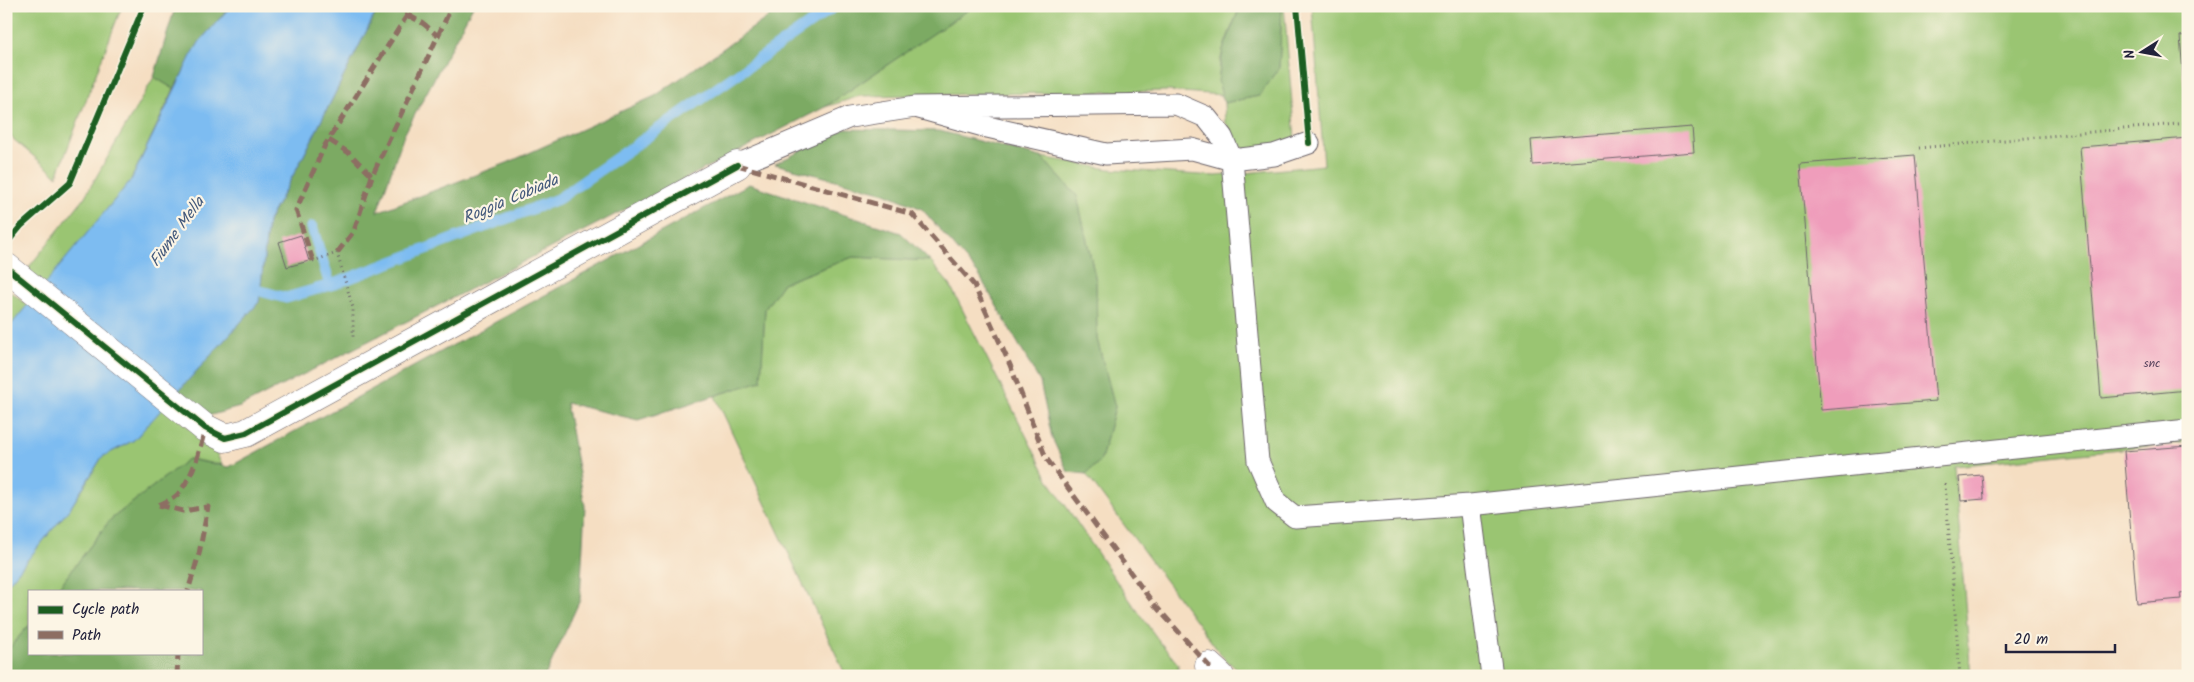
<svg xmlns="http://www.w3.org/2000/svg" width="2194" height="682" viewBox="0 0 2194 682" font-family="Kalam,sans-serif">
	<rect width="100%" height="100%" fill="#fcf5e5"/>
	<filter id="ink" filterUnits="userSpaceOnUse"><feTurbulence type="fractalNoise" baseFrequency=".02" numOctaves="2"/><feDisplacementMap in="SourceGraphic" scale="10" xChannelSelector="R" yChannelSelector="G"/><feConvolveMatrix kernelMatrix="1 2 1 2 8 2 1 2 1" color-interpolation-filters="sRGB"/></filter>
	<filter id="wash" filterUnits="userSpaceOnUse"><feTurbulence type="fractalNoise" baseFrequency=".0096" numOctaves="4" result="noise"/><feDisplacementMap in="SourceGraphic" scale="20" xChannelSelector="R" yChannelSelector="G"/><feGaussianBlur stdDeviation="1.12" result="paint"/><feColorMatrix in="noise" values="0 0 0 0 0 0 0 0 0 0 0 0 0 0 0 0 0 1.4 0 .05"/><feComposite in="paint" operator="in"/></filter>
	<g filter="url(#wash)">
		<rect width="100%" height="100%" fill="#f5dec2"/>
		<path fill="#9ac572" stroke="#5e7456" d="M6,6H122L57,176L6,133Z
			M974,6H1235L1238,12C1227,38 1213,66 1222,95L1169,91L860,96L825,107Z
			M1282,6H1284L1295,140L1261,151L1242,148L1225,122L1224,103L1259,96L1279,69Z
			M1312,6H2188V442L1954,466L1971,676H1244L1222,656L1086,474L1101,460L1115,407L1097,339L1096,282L1077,196L1041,157L1109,169L1216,176L1324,165Z
			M154,77L174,89L131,180L45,285L31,273L29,267L84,198Z
			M853,257L930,261L950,285L1049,481L1117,582L1159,641L1178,664V676H846L715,396L761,380L765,309L783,283Z
			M6,293H12L29,306L6,331Z
			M164,406L215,450L222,465L188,459L110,520L56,591H29V625L6,652V586L71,507L102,457L134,440Z"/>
		<path fill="#7baa64" stroke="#4e6650" d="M177,6H231L200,41L174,89L154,77L173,14Z
			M379,6H473L404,135L377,212L507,163L655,96L784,6H974L825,107L240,407L208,416L177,392L259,302L268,222L304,155Z
			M1235,6H1282L1279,69L1259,96L1224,103L1218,81L1223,50L1238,12Z
			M844,129L940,131L1041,157L1077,196L1096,281L1097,339L1115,407L1101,460L1086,474L1068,472L1052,438L1040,382L979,275L922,209L885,193L775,164Z
			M749,184L901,233L930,261L853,257L783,283L765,309L761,381L638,420L566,403L585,506L580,600L545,676H6V652L29,625V653H201V591H56L110,520L188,459L229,467Z"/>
		<path fill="#7dbcf1" stroke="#506f96" d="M231,6H379L304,155L268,221L259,302L134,440L102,457L71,507L6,586V331L131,180L191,56L200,41Z"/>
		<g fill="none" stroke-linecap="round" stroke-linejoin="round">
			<path stroke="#7dbcf1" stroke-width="11" d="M312,227L330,285
				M246,287L286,298L334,284L558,199L835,6"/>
		</g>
		<g id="blocks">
			<path fill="#ef9dbb" d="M2188,35V85H2184L2180,36Z
				M1692,127L1694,152L1533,165L1531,140Z
				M2188,138V390L2101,398L2080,147Z
				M1915,155L1936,401L1821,410L1800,164Z
				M301,235L309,261L287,267L279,242Z
				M2188,446V592L2180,593L2181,599L2137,603L2124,451Z
				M1982,475L1984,499L1961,501L1959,477Z"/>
		</g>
	</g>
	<g filter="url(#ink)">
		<use href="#blocks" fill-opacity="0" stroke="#6c646a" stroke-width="1"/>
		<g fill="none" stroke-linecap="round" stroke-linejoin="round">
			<defs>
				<path id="lane" d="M915,107L1176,104L1206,117L1222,137L1232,160L1258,461L1276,502L1295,517L1470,505L1492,676
					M737,165L850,117L915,107L983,126L1106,154L1192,149L1232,160L1274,155L1309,143
					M1470,505L2188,430"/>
				<path id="street" d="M6,267L205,428L225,438L246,433L737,165
					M1209,666L1220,676"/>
			</defs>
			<use href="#lane" stroke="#6c646a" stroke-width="23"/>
			<use href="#street" stroke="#6c646a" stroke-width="29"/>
			<path stroke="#6c646a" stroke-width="3" stroke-dasharray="1 4" stroke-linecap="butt" d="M1297,6L1307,115
				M1919,148L2188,123
				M313,261L337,253L353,308V338
				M1945,484L1960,676"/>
			<use href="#lane" stroke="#fff" stroke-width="21"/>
			<use href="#street" stroke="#fff" stroke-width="28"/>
			<path stroke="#8d6e63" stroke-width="5" stroke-dasharray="10 5" stroke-linecap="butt" d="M408,15L424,24L438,36
				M329,140L349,153L372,176
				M737,165L912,214L974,285L1010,365L1046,458L1153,603L1209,666V676
				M337,253L354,231L372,176L452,6
				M313,261L296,210L325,145L413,6
				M159,505L183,511L208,507L199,554L188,591
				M159,505C165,502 173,499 177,495C193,477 200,451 205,428
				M177,676L178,653"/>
			<defs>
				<path id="cycleway" d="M1297,6L1309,143
					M6,244L21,226L70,183L144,6
					M6,267L205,428L225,438L246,433L737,165"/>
			</defs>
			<use href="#cycleway" stroke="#fcf5e5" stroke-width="9"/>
			<use href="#cycleway" stroke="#1b5e20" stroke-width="6"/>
		</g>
	</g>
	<g text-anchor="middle" stroke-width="4.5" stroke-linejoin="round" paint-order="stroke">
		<g font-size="12" fill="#55415b">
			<text x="2152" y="367">snc</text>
		</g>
		<g font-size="16" font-style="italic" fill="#42587b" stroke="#fcf5e5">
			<text transform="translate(510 198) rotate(-23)" y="6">Roggia Cobiada</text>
			<text transform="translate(176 231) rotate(-54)" y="6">Fiume Mella</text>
		</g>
	</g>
	<rect width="2194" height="682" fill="none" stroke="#fcf5e5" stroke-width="25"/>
	<rect x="28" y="590" width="175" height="65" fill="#fcf5e5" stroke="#a5a1a1"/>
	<rect x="38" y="606" width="25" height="8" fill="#1b5e20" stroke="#a5a1a1"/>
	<text x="72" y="614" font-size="15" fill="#22223b">Cycle path</text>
	<rect x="38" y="631" width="25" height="8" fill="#8d6e63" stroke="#a5a1a1"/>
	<text x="72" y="640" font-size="15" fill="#22223b">Path</text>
	<g transform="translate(2142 52) rotate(259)" stroke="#fcf5e5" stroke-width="4" paint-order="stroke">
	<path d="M0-4L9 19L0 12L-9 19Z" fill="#22223b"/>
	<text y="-8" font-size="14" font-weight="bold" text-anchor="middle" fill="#22223b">N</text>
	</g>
	<path d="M2006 644v8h109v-8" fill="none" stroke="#22223b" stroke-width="2.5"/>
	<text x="2014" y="644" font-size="15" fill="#22223b" stroke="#fcf5e5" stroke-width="4" paint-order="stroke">20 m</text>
</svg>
